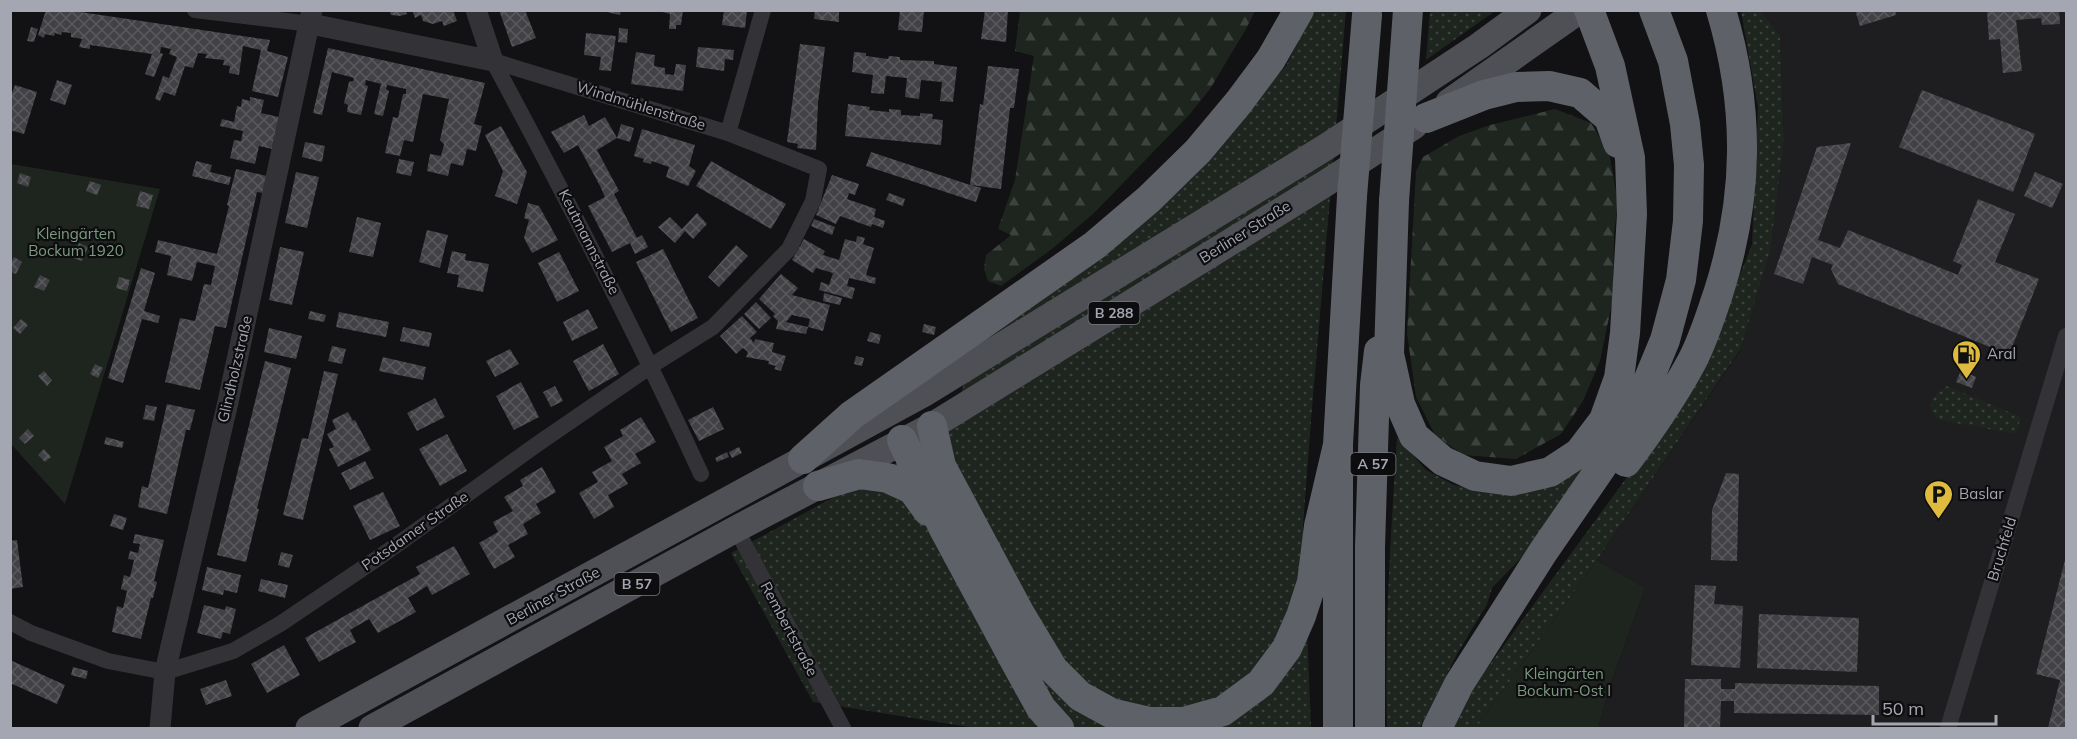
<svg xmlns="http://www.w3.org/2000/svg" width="2077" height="739" viewBox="0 0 2077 739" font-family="Mulish,sans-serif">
	<defs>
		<pattern id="grass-dots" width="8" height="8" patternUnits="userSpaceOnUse" patternTransform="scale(1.5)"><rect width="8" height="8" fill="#1e251f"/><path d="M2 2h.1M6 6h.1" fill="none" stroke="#3c423d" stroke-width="1.8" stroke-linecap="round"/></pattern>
		<pattern id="forest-firs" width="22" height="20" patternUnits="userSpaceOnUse" patternTransform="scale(1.5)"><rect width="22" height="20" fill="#1e251f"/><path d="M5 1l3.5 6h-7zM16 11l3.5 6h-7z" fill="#3c423d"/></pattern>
		<pattern id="building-cross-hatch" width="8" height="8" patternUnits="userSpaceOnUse" patternTransform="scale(1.5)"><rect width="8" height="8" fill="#414146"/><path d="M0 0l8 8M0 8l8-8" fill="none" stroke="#595a5e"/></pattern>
	</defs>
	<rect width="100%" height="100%" fill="#121113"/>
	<path fill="#1e1d1f" d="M1761,11H2066V728H1598L1610,686L1645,588L1597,560L1740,351L1784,139L1780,35Z"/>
	<path fill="url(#grass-dots)" d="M1313,11H1346L1311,420L1303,526L1311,728H975L813,702L731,553L948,435L979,336L1108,254L1286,66Z
		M1430,11V10L1495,11L1426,60Z
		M1741,11H1761L1780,35L1784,139L1770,251L1740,350L1597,560L1476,728H1453L1474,686L1701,376L1752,244L1758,108Z
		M1947,386L2021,417L2016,434L1939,420C1922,406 1933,395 1947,386Z
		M1397,437L1426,470L1454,485L1487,491L1599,457L1521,558L1492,588L1487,604L1457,654L1420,728H1387C1384,631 1391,534 1397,437Z"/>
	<path fill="url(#forest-firs)" d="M1020,11H1255L1246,29L1210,89L1189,115L1094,213L1052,249L1001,286L988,281L984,269L986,255L1011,235L998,229L1015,180L1034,56L1015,51Z
		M1555,109L1591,123L1609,153L1618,202L1614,234L1613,298L1600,361L1583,401L1561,434L1516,459L1463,455L1435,435L1416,397L1407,333L1416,171L1423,157L1459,136L1490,125Z"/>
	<path fill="#1e251f" d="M11,164L160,189L65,504L11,444Z
		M1597,560L1645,588L1610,686L1598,728H1476Z"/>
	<path fill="url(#building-cross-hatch)" fill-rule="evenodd" d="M46,10H67L270,40L267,51L288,57L278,97L252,91L261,50L243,46L239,75L229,73L230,66L223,65L224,60L205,58L207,54L198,53L193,68L185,66L175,96L164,92L160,101L155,99L163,76L169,78L177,57L169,54L171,49L161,47L160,53L163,54L154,77L145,74L152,54L90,45V49L79,47L82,39L71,37V33L62,32L61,35L55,33L54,36L45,34L44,38L38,35Z
		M389,10H405L407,14L400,16L391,15Z
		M412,10H453L457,21L444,26L442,21L433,24L423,21L421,15L415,18Z
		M499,10H525L536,38L512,47Z
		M598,10H621L620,15Z
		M655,10H683L681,25H676V29H669L670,14Z
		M724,10H747L745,28L722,25Z
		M815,10H839V22L814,19Z
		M900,10H924L922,32L898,30Z
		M985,10H1008L1006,42L981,39Z
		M1855,10H1895L1896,15L1860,26Z
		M1987,10H2059L2060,24L2042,25L2041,18L2016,20L2022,71L2003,73L2000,39L1989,40Z
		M31,27L38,29L34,42L27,41Z
		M619,28L628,29L627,43L618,42Z
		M586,33L616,36L611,71L599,70L601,57L584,55Z
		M800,44L825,47L818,103L816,150L797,148L798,144L787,142Z
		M698,47L734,50L733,60L725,59L724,71L696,67Z
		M328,48L485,83L474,124L482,126L476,151L467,149L463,166L451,163L448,176L427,171L430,154L441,156L444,144L440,140L449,99L423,94L413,142L404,140L400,156L385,153L393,117L398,118L403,94H406V89L387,85L386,89L389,91L383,116L374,114L381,84L366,80L365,85L368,86L361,115L347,112L348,105L344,103L349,82L353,81L354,78L332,72L322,115L313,113Z
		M636,52L655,55L654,66L665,68V74L674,75L676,64L686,65L683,91L631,84Z
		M854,52L866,53V56L888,59L889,56L900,57V60L934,61V64L957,67L953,102L940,101L942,82L921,80L919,99L905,97L907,78L886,76L884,94L871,93L873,75L852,72Z
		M988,66L1019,69L1014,108H1010L1001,189L971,185L981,188L976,202L866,166L871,152L970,185L980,104L983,105Z
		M57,80L72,85L65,105L50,100Z
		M15,85L37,92L24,134L10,130V98Z
		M1922,90L2035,134L2013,192L1899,147Z
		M250,97L264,100L261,113L279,117L272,149L259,146L255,164L230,158L234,140L241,141L243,131L220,126L222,119L234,122L237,106L241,107L242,99L250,101Z
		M848,104L870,107L869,110L889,112V109L901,110V115L920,116V113L933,114L932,119L943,120L941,145L845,136Z
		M584,115L589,126L605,117L617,138L597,150L619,191L614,194L637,238L642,235L648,247L635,254L630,243L612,252L588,206L605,197L600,186L578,145L564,153L551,132Z
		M621,124L634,128L630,142L617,138Z
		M501,126L527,172L517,204L495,196L503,171L485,135Z
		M642,129L695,145L689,166L696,171L688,186L666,177L669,167L652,161L651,164L643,162L644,159L634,156Z
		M305,142L325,146L322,162L302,157Z
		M1851,143L1818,240L1840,248L1848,230L1958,275L1962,265L1953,261L1978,199L2015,214L1995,262L2039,279L2009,355L1838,284L1831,269L1833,265L1812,257L1803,284L1774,274L1817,147Z
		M399,159L414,162L411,176L396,173Z
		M196,161L212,165L210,172L231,177L229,185L192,176Z
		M711,161L786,204L771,229L696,186Z
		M236,169L267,176L263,193L257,192L226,328L215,326L200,390L165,382L180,318L195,321L204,284L211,285L215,266L197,262L192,281L167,275L171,256L155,252L158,240L217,254L229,206L227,205Z
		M296,172L319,177L307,228L285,223Z
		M2035,172L2063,184L2052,208L2024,196Z
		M20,173L31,177L28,187L17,183Z
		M832,175L859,184L855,195L849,193L847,199L876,209L874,217L885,221L883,228L872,224L871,227L840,216L836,224L816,215Z
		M90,181L101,185L97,195L86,191Z
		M140,191L153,195L149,209L136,206Z
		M889,193L905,199L903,206L886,200Z
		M528,203L539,206L558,240L532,253L524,238L529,220L524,218Z
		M697,213L707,224L693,239L685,231L675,243L658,227L670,217L682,229Z
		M357,217L381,223L373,257L349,252Z
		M814,219L835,227L832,235L811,226Z
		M427,230L448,235L440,268L419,262Z
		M857,236L865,238L863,244L874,248L866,275L876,278L875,284L849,278L847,286L855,288L852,299L819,290L821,282L829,285L833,273L816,268L813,273L792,260L804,239L825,251L823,255L839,260L845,239L856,242Z
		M79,243L88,247L82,261L73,258Z
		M736,245L748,256L719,287L708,277Z
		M280,247L304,252L292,305L269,300Z
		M663,249L698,318L671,332L636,262Z
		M452,251L466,254L465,260L489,264L483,292L457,287L459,275L447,273Z
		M559,252L579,291L557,302L538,263Z
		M14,257L22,262L16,274L10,272V264Z
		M141,268L155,273L144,311L160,316L158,323L142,319L123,383L108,378Z
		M781,274L798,288L792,295L830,305L823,331L808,327L806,334L776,329L778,321L773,316L775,314L759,299ZM792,315L810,319L808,327L786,322Z
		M40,275L50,280L44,291L34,287Z
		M119,277L130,280L127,291L116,288Z
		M824,293L842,298L840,305L823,301Z
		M756,302L771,318L759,329L744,314Z
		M588,309L598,328L572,341L563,322Z
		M310,311L326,315L324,322L308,319Z
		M339,312L389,322L386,337L336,327Z
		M742,316L757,332L750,338L754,343L755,339L774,343L772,352L786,356L781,371L774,369L776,366L768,364L769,361L746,357L748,352L743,348L736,354L720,336Z
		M21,319L28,325L20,334L13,328Z
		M924,324L936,327L934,335L922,332Z
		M403,327L432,333L429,347L400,341Z
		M269,328L302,336L296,359L264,352Z
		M870,332L881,335L879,344L867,341Z
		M603,344L619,374L589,391L573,361Z
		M332,346L346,349L342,364L328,361Z
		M510,349L519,364L495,377L486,361Z
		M856,356L864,358L862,366L854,364Z
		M383,357L426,367L423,380L379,371Z
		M265,361L291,368L257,509H259L246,562L217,555Z
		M95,364L103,368L98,378L90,374Z
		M1961,370L1976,377L1972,388L1956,382Z
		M44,371L52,380L47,386L38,376Z
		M324,371L338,374L303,520L283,515L302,438L308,439Z
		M521,382L539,417L514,430L496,396Z
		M555,386L563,401L551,407L543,392Z
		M435,398L445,417L417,431L407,413Z
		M167,404L195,410L190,430H186L167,514L138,507L142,486L148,488Z
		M146,405L157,407L154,421L143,419Z
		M713,407L724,429L699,441L688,420Z
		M348,412L353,421L355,420L371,450L338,467L329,449L334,447L327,434L336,429L332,420Z
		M641,417L656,442L635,454L641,463L622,474L628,484L608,495L614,507L594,519L579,493L598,482L592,472L612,461L604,447L623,436L620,430Z
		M28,429L34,436L25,444L19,438Z
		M447,434L467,471L440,486L419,449Z
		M106,437L124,442L122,448L104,444Z
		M739,447L742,453L732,458L729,452Z
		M44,449L51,457L45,462L38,455Z
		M727,452L729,457L717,462L715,458Z
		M365,461L374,478L350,490L341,473Z
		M542,467L556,492L536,504L541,513L523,524L528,534L508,545L515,557L494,569L479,543L498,532L493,522L513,511L504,497L523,486L520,480Z
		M1726,473L1739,474L1737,561L1711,560L1712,510Z
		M383,492L400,526L370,540L353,506Z
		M114,514L127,518L123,530L110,526Z
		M135,534L164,540L154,581L157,582L153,598H151L141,639L112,632L117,606L123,608L127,591L121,589L124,575L130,577L134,560L128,559L130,551L138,553L140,544L133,543Z
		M17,540L23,587L10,589V541Z
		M454,546L470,574L432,595L427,586L408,598L416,612L378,633L369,619L350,630L356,642L319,662L305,638L420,574L416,567Z
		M281,552L293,555L289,568L278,565Z
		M2066,556V728H2048L2060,680L2036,674Z
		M207,567L241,575L237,593L224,590L223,595L202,590Z
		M261,579L288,585L285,598L258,591Z
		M1695,585L1716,586L1714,604L1743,606L1740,668L1691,665Z
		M204,605L225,610L226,606L236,609L230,634L223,632L221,639L197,633Z
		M1759,614L1859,618L1857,672L1757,668Z
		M284,645L300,675L267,693L251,664Z
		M10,660L65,685L57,704L10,683Z
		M73,667L88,671L86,679L71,675Z
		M1685,679H1721V689H1735V683L1879,686V715L1734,713V701H1721L1720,728H1684Z
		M226,680L232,696L206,705L200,689Z"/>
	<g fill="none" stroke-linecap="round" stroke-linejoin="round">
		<path stroke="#333337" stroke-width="16" d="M195,10L311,24
			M493,61C566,197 637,334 701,474
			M728,133L763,10
			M736,529L843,728
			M10,622L31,633L108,661L165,672L233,651L280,624L381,556L536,445L651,366L713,327L789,249L813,201L819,169L728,133L493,61
			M1948,728L2066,336"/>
		<path stroke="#333337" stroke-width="21" d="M476,10L493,61
			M311,24L493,61
			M160,728L165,672L228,402L312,10"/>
		<path stroke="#4f5056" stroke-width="27" d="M1449,102L1580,10
			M309,728L923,394L1326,147L1479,46L1528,10
			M372,728L736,529L932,426L1326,183L1414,126"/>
		<path stroke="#5f6168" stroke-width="30" d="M1426,118L1484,95L1516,87L1549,86L1580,93L1609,118L1618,143
			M1394,201L1389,354L1400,404L1414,436L1443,461L1475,476L1511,481L1550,472L1579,453L1604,420L1619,378L1625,333L1632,214L1630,158L1610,66L1589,10
			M932,426L941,466L1020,614L1053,669L1080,696L1111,713L1150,722H1184L1223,711L1261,683L1287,648L1301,616L1312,582L1319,526L1338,445
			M902,440L944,529L1015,661L1041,708L1059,728
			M803,459L852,415L1095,245L1149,199L1198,151L1239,102L1271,59L1299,10
			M1626,462C1650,430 1672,398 1691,363C1703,341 1710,317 1718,294C1749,198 1750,107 1721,10
			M818,486L859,474L888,478L912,489L928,511
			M1338,728V445L1352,196
			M1370,728V547L1375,385L1379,351
			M1437,728L1459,684L1543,552L1629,427L1665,340L1681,280L1688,221L1689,165L1685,124L1673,61L1654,10"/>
		<path stroke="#5f6168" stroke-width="30" d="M1352,196L1367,15
			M1394,201L1408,10"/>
	</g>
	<defs>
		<symbol id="fuel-pin" viewBox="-11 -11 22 30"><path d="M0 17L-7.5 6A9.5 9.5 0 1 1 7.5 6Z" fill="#debb3e" stroke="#0d0c0e"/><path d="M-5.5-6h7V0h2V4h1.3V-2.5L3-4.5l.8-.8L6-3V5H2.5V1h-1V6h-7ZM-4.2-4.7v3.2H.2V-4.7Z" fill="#111"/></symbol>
		<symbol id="parking-pin" viewBox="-11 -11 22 30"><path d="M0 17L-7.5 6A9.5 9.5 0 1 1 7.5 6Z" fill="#debb3e" stroke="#0d0c0e"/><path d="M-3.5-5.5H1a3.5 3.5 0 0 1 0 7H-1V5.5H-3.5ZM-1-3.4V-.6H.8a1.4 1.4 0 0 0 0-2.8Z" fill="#111"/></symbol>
	</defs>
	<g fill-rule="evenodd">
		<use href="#fuel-pin" x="1950" y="338" width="33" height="45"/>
		<use href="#parking-pin" x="1922" y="478" width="33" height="45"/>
	</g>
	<g text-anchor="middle" stroke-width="4.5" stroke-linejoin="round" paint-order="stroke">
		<g fill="#0d0c0e" stroke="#777881" stroke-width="1.5">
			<rect x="1088.5" y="302" width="51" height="22" rx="4.5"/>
			<rect x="1350.5" y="453" width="45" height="22" rx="4.5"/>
			<rect x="614.5" y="573" width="45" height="22" rx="4.5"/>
		</g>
		<g font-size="14" font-weight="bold" fill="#a4a7b2">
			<text x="1114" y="318">B 288</text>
			<text x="1373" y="469">A 57</text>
			<text x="637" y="589">B 57</text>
		</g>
		<g font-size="15" fill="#a4a7b2" stroke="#0d0c0e">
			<text transform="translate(641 106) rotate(17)" y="5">Windmühlenstraße</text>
			<text transform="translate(1245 232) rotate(-32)" y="5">Berliner Straße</text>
			<text transform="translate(589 242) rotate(63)" y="5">Keutmannstraße</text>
			<text transform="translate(235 369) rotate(-77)" y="5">Glindholzstraße</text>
			<text transform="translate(415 531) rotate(-35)" y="5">Potsdamer Straße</text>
			<text transform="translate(2002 549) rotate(-73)" y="5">Bruchfeld</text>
			<text transform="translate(553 596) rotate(-29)" y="5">Berliner Straße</text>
			<text transform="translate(789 629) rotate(62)" y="5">Rembertstraße</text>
		</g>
		<g font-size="15" fill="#7d9b82" stroke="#0d0c0e">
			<text x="76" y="239">Kleingärten<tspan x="76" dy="17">Bockum 1920</tspan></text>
			<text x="1564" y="679">Kleingärten<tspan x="1564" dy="17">Bockum-Ost I</tspan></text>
		</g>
		<g font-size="15" fill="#a4a7b2" stroke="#0d0c0e" text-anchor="start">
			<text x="1987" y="359">Aral</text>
			<text x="1959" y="499">Baslar</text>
		</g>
	</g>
	<rect width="2077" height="739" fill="none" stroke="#a4a7b2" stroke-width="24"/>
	<path d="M1873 715v9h123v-9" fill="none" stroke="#a4a7b2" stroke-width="3"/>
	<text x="1882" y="715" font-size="18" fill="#a4a7b2" stroke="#0d0c0e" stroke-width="4.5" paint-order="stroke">50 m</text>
</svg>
